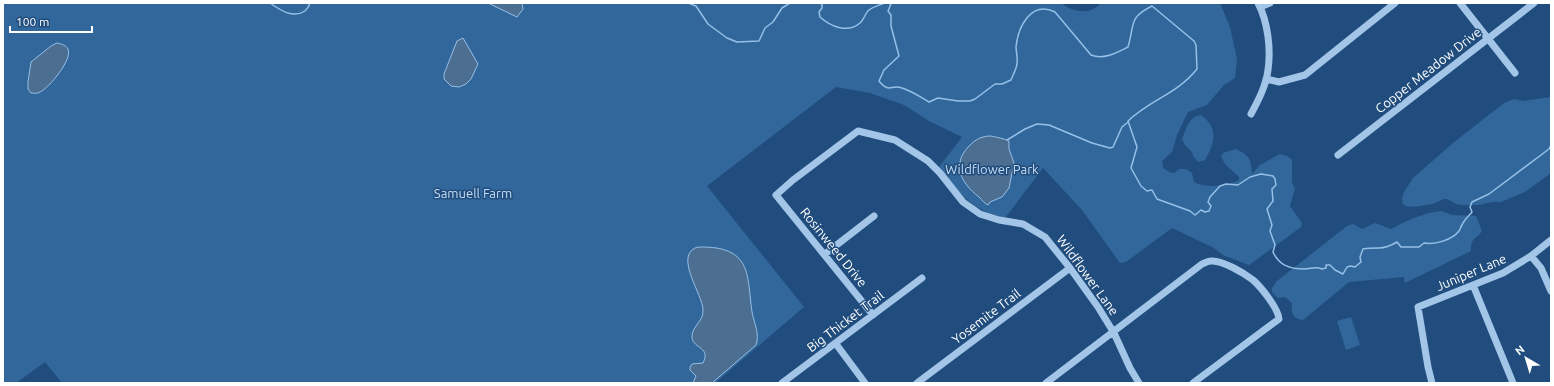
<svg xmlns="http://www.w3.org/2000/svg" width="1554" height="386" viewBox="0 0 1554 386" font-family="Ubuntu,sans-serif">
	<rect width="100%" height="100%" fill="#204d7d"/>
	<path fill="#32679b" d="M3,3H1061C1074,13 1090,15 1101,3H1220L1230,27L1237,59L1235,78L1224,85L1207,105L1188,112L1177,135L1172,152L1162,161L1163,168L1169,172L1174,173L1179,169H1186L1192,173L1194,182C1206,189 1227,186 1239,180V177L1225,164L1221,156L1223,153L1236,149C1250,156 1251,159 1252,174L1260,165L1280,154L1287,156L1292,160V182L1295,189L1290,206L1302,223L1301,227L1249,265L1223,255L1214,248L1172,228L1126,262L1120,263L1082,210L1043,168L1005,218C970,210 960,193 939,167L962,137L929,121L904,105L870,93L836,87L707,186L804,307L715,383H62L45,362L16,383H3Z
		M1551,97V173L1525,192L1501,202H1492L1479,205H1462L1456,204L1447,199H1444L1433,204L1413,207L1406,206L1403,204L1402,198L1404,192L1413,178L1453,143L1504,103L1514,99L1523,101Z
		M1201,115C1219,128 1215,143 1205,160L1198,162L1193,156L1192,152L1185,145L1182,139C1187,128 1188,117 1201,115Z
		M1441,211L1452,215L1476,216L1482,231C1476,240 1470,238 1471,251L1405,283L1404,277L1349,282L1303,320C1292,319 1291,312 1292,303L1285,297L1278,298L1272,292V288L1277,281L1347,226L1353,224L1362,229L1375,223L1391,229C1406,221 1423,213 1441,211Z
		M1351,317L1360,345L1346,350L1337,321Z"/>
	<path fill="#4c6e91" stroke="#96c0e8" d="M488,3H522L523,9L517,17Z
		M463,38L478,64L471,79L466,84L459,87L451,86L444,79V74L457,41Z
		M57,43C61,44 66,45 68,49C73,59 49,88 40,92C37,94 34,93 31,93L28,89V82L31,62L51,46Z
		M991,136C995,137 1006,139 1009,141V149L1014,163L1009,188L1002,197L990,202L988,205C984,203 982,200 979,197C961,183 951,165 969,146C976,139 982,136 991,136Z
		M704,247C752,248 747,276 752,312C754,323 760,334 756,345L712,383H693L696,376L690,370V367L692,364L703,363C711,347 694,349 692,338C691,326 704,322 703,310C703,295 675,258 695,248C697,247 701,247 704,247Z"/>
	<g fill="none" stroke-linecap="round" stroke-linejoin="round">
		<path stroke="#96c0e8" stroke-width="1.5" d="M270,3C280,10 293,19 305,11C308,8 309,7 310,3
			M688,3L696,6L708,24L727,38L737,42L759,41L765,28L773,22L782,8L790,3
			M819,3L822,4V8L819,12L820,17C830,26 847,34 860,23C864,20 865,13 869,10C873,7 880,5 884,3
			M888,3L891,4L888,11L891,15V26L899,56L884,70L879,81C890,94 890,84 902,88C912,91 920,97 929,102L938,98L958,101H970L975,99L995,84H1002L1011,80C1013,75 1017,68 1017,63C1018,57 1016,52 1016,47C1018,27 1031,0 1055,12L1091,55C1104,60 1116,53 1128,47C1135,24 1128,18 1152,6L1194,41L1196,45L1197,69C1177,94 1150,100 1128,121L1137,147L1131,168L1141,186L1147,191L1152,190L1157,199L1190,211L1195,215L1201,210L1205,212L1209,211L1211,206L1208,202L1210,197L1220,186L1226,184L1238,185L1250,177L1261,174L1273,176L1275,179L1276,185L1272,189L1273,201L1267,209L1272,225L1270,231L1275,245L1273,252C1279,265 1289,269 1304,269C1311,269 1316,266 1322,269L1326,268V265H1330L1335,270L1343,274L1347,267L1351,266L1355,267L1361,262L1360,257L1363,249C1369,248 1372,248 1379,248C1385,248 1392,245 1397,242L1401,247H1419L1424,243C1435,245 1452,240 1459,231C1461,228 1460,228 1462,225C1464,220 1469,216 1472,212L1470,207L1472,202L1489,194L1549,149L1551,145
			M1007,140L1025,129L1037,124L1049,125L1092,143L1110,148L1113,147L1122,127L1128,122"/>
		<path stroke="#a3c5e7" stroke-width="7" d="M1460,3L1515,73
			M1260,7L1270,3
			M1266,79L1279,82L1305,75L1395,3
			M1251,114C1258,101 1266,86 1268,70C1271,49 1268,22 1258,3
			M1338,155L1534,3
			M825,254L874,216
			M1531,256L1541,268L1551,291
			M1473,285L1513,383
			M873,315L776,195L793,180L858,131L895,140L928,161L940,173L963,202L980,214L999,220L1023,224L1045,237L1070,268L1098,307L1114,333L1130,368L1139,383
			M836,344L865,383
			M782,383L922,278
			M917,383L1070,268
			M1046,383L1202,264C1205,263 1208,261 1211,261C1222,260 1244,273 1253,280C1261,287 1278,308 1279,319L1193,383
			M1432,383L1428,367L1418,307L1503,273L1531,256L1551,240"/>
	</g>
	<g text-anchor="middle" stroke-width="3" stroke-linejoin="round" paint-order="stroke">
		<g font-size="13" fill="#fff" stroke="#204d7d">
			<text transform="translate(1428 70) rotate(-38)" y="5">Copper Meadow Drive</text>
			<text transform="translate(834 247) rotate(51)" y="5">Rosinweed Drive</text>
			<text transform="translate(1471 272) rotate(-23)" y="5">Juniper Lane</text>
			<text transform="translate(1088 275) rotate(54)" y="5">Wildflower Lane</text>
			<text transform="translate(986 316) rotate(-37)" y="5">Yosemite Trail</text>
			<text transform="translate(845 321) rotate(-37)" y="5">Big Thicket Trail</text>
		</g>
		<g font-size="13" fill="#c6def5" stroke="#204d7d">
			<text x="992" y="174">Wildflower Park</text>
			<text x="473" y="198">Samuell Farm</text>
		</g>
	</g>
	<rect width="1554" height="386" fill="none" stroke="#ffffff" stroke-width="8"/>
	<g transform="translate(1526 358) rotate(322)" stroke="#204d7d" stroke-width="3" paint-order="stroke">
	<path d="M0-3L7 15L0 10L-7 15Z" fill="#ffffff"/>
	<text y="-6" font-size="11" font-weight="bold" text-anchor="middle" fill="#ffffff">N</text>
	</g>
	<path d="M10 26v6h82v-6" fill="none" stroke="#ffffff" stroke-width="2"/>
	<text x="16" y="26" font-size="12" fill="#ffffff" stroke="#204d7d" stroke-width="3" paint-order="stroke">100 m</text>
</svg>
